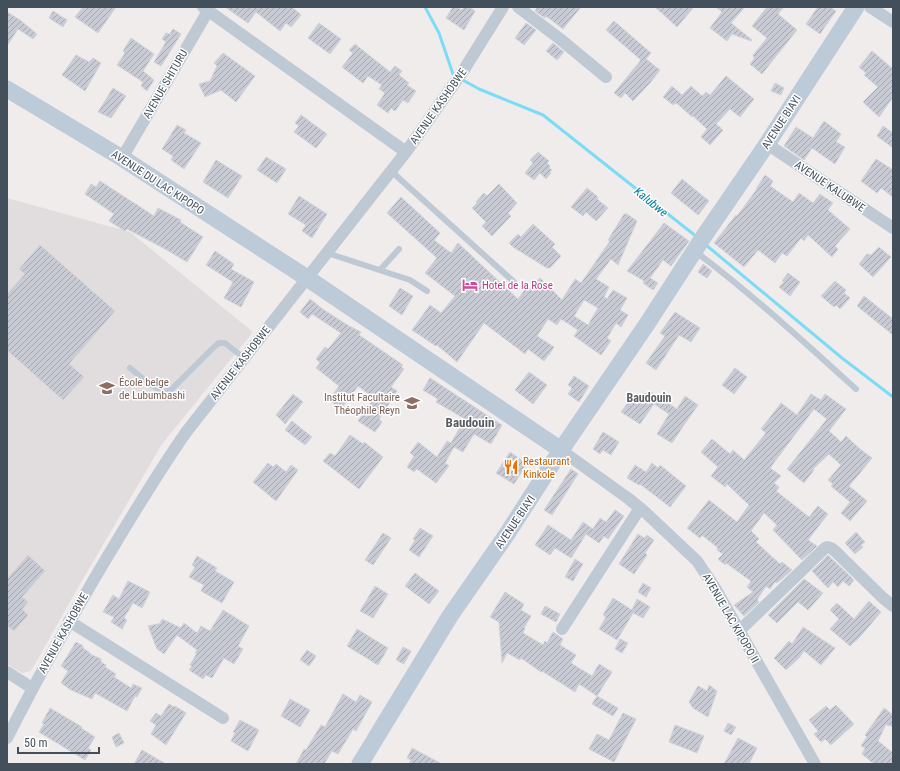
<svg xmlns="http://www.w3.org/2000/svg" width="900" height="771" viewBox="0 0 900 771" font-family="'Roboto Condensed',sans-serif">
	<defs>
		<pattern id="building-hatch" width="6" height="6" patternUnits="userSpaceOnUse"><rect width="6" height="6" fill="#c8cbd3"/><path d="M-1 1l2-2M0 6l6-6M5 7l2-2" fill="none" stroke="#a4a7ae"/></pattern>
	</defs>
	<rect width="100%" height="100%" fill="#f0ecec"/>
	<path fill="#e1ddde" d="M7,198L130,232L253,332L162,444L76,591L31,671L22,673L7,664Z"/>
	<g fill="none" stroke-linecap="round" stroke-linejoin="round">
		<path stroke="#7ddcf5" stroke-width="3" d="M425,7L439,33L453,74L456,76
			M461,79L479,89L543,115L697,237
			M706,245L842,358L893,397"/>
	</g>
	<path fill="url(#building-hatch)" stroke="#d0d3d9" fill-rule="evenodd" d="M83,7H116L98,33L75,17Z
		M225,7H292L301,15L291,27L286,23L280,31L256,12L248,23Z
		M453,7H456L462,10L464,7H469L475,11L464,30L446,18Z
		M536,7H581L563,29L546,16L545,18L535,11L537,8Z
		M655,7H694L677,27Z
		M716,7H745L731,23L752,40L751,41L732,34L727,41L710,28L722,12Z
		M767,7H784L778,14L797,30L762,74L750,64L754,59L753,55L767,38L752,26Z
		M818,7H830L836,11L820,34L806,24Z
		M53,11L67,20L63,27L49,18Z
		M7,12L20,20L37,34L33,39L18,29L7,46Z
		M614,21L651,53L646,59L660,70L650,83L633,101L625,93L621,98L614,93L641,60L606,30Z
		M319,23L341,39L330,54L308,38Z
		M526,23L536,30L524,45L515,38Z
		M173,29L181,34L161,66L154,62L166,42L162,39L166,33L170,34Z
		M131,38L154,54L143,71L154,80L147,91L141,86L143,82L117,65L125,53L123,51Z
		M553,43L564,52L557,60L546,51Z
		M355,44L390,72L395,66L402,71L399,75L409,83L407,85L416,91L408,103L403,100L395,111L391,108L388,113L377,105L385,93L379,89L382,85L368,76L363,83L342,67L353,53L349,50Z
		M872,51L893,69V97L879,117L863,102L878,87L864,75L866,73L859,67Z
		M223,53L255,76L236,102L221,90L205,97L199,84L210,81L217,66L214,63Z
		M76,55L89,62L93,58L101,63L85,91L62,75Z
		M726,76L754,99L740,117L730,109L716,124L723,130L710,145L701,137L707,129L693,116L692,117L680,106L676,103L673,105L663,97L672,86L682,95L691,86L702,96L706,92L710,95Z
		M775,83L784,88L781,95L771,91Z
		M113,88L126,96L111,118L98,112Z
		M301,115L327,134L316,148L294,132L299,126L295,123Z
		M824,121L841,134L836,142L845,147L835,164L812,148L804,160L784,146L796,127L813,138Z
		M177,125L186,130L184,133L201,143L184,169L171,160L173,156L162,149Z
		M883,126L893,133V148L877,136Z
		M538,152L549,161L547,163L550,166L549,168L552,170L550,172L551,173L546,179L540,173L534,180L525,173L533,163L530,160Z
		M266,157L286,169L277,183L257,170Z
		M876,159L893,170V197L881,188L877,193L861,181Z
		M216,160L242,176L228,198L203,182Z
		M765,175L773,181L770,186L793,202L799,193L813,203L820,194L833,203L828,210L850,229L835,246L838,249L832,257L808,235L804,241L801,238L787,256L782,253L775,263L758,250L744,267L714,243L736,215L737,216L757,189H756Z
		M682,179L709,201L698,215L671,193Z
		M100,181L154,216L158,208L181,220L180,222L203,237L187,262L167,250L127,229L125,231L109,221L114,214L85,194L91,184L96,187Z
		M499,184L517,203L508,213L511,216L492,236L482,226L486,222L472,208L477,203L476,202L484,193L487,196Z
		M587,188L598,197L597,199L608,208L596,221L586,212L583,216L571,207Z
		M299,196L327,214L312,238L302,231L306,225L288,214Z
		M401,197L440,233L434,240L451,253L458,243L518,299L526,288L528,290L540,278L562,300L575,279L581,283L610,241L608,240L624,214H627L637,221L618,265L611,259L596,279L609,287L604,297L607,299L613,290L627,298L620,310L628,315L621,327L616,323L607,338L611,341L601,355L574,336L578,330L561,319L557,325L548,319L537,336L554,347L549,355V354L544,361L528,349L525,354L484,323L457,362L437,345L436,346L412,330L430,305L441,313L455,296L425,273L437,258L387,213ZM584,300L598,308L588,325L574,316Z
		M664,223L689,241L671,266L663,260L650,278L658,283L653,290L643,283L644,281L636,276L627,271Z
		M533,224L555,244L552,247L561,256L550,268H547L513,247L509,243L518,234L521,237Z
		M40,245L115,311L69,364L84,377L63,400L7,350V294L25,274L19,269Z
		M879,247L891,257L873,277L859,264L867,254L871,255Z
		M215,251L234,264L231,269L254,282L241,307L224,298L233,282L206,265Z
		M703,264L712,271L707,278L698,272Z
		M788,273L800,282L790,296L779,287L784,282L782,281Z
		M835,281L846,290L844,293L850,298L840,309L836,305L834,307L821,296Z
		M400,288L413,296L402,315L389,306Z
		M864,296L893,319V335L857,306Z
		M310,299L324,310L349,326L361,332L359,335L403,365L401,367L404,369L391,387L397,391L379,419L382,422L375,432L358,421L374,398L358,386L341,409L329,400L339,386L316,368L320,363L316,359L325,347L328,349L341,333L312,314L308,319L300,312Z
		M675,312L700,328L691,342L679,335L656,370L646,363L665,336L660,333Z
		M735,368L747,377L734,394L722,385Z
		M529,372L547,385L533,404L515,390Z
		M574,376L589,386L579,402L568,394L572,388L568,385Z
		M430,378L502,425L491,444L474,434L463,452L454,447L445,463L449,466L436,483L417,469L414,472L407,467L414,456L410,453L418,442L437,457L447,441L451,443L465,419L436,402L438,399L423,390Z
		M650,391L677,409L685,396L698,405L686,422L672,443L657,434L669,414L654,404L640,424L621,412L630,400L637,404L644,393L648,395Z
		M293,394L303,402L285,424L276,415Z
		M811,394L821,400L825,394L846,409L829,431L841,442L846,436L860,449L872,458L860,473L849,486L867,501L850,521L841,513L850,502L831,486L833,484L828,480L841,465L829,454L813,469L814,470L804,483L787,469L827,419L814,409L770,468L781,476L774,483L779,487L776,491L809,517L818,506L828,514L808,540L817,546L802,560L773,530L777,525L764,513L751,531L759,539L756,542L780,564L782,562L792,570L777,583L775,582L770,589L766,586L757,600L759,602L744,616L734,605L753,592L747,587L751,581L726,563L725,565L718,559L723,554L717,550L718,548L702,535L700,538L687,528L709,500L737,522L749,505L727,484L725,487L711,476L718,467L701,452L712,439L730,454L733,450L744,460L766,433L761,429L781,403L797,415Z
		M292,421L312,437L305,445L285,430Z
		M603,432L619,442L611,455L603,450L600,454L593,449Z
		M350,435L363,444L364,442L383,457L359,489L323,461L330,453L335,456Z
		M510,452L527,464L514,484L496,473Z
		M268,463L273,467L276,464L286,472L291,465L298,470L276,501L253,482Z
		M652,463L658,468L660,465L686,486L670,507L640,484L639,485L627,478L635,465L646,472Z
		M571,469L578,474L552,515L544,510Z
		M615,510L624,516L608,539L604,536L599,543L586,534L571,558L555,548L550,555L535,545L548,525L571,540L583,522L593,529L600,518L606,522Z
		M420,528L433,536L419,557L409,550L415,540L413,539Z
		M856,532L865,542L861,545L863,547L855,554L845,543Z
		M383,533L391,538L373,565L365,560Z
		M638,534L644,538L647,535L654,540L645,553L647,555L634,574L619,564Z
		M28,555L45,571L22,597L28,602L22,609L28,615L14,631L7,625V579Z
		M828,555L854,580L849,586L843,581L838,587L833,582L828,588L812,571Z
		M197,556L217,568L215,571L234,582L222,603L201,591L204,585L189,577L195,567L192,565Z
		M575,559L583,564L573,581L565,577Z
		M415,573L439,591L429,604L405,586Z
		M804,579L823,593L808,610L798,602L777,623L768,615Z
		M128,581L150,592L142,608L133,603L124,618L127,620L122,629L111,622L114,617L103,612L113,595L119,599Z
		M643,583L651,588L646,597L638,592Z
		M375,586L388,594L373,618L360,611Z
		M505,592L524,604L521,610L531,616L524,628H525L523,633L543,645L545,641L547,643L553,632L563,639L560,645L576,655L571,663L592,676L599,664L612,672L597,696L579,684L575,692L542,671L541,672L521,658L520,660L507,653L502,663L499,622L490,617Z
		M613,598L632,610L637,599L650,607L643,618L633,613L617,640L599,629L606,617L603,615Z
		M869,601L881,612L859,638L850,646L830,629L839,619L830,610L837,603L854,619Z
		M545,606L560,614L556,622L541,614Z
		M223,610L249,626L238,646L243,649L234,664L224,658L212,678L206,675L203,679L189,670L192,666L190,665L197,653H195L197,650L177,635L164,654L157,649L148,626L162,623H160L162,619L181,628L184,623L197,633L201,626L210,631Z
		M803,627L835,648L821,665L804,651L799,658L786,670L774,658L789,641L792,644Z
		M357,629L388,648L378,665L347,646Z
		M620,639L628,643L622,653L615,649Z
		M76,642L83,646V648L90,653V654L101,659V662L106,665L105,667L116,674L114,677L131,688L133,684L142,688L137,697L135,696L127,711L95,693L92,699L71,690L61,683L68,671L61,666Z
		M403,647L411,651L404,664L396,660Z
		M307,650L316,656L309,666L300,660Z
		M709,685L717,691L708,717L693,708L689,702L698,686L707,691Z
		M343,694L356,702L360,695L372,702L356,731L353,729L338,754L332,751L324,764H296L304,749L306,750L321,725L325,727Z
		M597,696L618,708L613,716L592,704Z
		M290,699L310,710L300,727L281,716Z
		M169,704L174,707L175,706L186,713L166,745L151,734L156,725L150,721L156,713L161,716Z
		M836,705L854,724L831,745L825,739L821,742L814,734L818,731L809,720L826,706L830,710Z
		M50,708L82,727L81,728L95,737L88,748L91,750L85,760L39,732L44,724L42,723Z
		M884,708L893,715V727L889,725L888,726L886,724L878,741L893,753V764H874L862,754L865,748L861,746L867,737L865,735Z
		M623,713L636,719L614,762L589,749L597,734L609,740Z
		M240,720L259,730L248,751L231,741L235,733L233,732Z
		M728,723L736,727L731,735L724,731Z
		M675,725L704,736L697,753L669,742Z
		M119,733L124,743L116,747L112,737Z
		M738,738L757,748L749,764H724Z
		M412,748L442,764H409L411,760L407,758Z
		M142,750L166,764H134Z"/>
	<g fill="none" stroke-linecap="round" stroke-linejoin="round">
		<path stroke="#bec9d4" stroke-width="6" d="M391,171L514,282
			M696,252C752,294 804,342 856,389
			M327,253L410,280L427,291
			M380,270L399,249
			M130,368L148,383L164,392L171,390L213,348L219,343H225L244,358"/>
		<path stroke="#bec9d4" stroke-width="12" d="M203,7L406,152
			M518,7L560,39L606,77
			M870,7L893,22
			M767,144L893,228
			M122,158L208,11
			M561,450L629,499L646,513L697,561L715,588L815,764
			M69,621L223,718
			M562,629L640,508
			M739,631L825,548L827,547L831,548L835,551L883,598L893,606
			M7,672L32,688
			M7,738C38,677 71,618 106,559C132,516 158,472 187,431L406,152L463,71L503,7"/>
		<path stroke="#bdcad8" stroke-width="17" d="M7,89L122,158L307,278L561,450
			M360,764L450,616L507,534L561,450L647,324L704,236L767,144L856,7"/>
	</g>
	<defs>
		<symbol id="hotel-bare" viewBox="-9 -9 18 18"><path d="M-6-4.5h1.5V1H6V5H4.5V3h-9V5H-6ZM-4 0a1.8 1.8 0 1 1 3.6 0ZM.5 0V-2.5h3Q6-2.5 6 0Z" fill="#d1479c" stroke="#fff" stroke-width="2.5" paint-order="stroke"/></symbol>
		<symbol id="school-bare" viewBox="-9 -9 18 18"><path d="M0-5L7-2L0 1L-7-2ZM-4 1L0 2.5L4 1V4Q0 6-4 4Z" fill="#8d6e63" stroke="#fff" stroke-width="2.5" paint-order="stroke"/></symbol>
		<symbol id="university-bare" viewBox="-9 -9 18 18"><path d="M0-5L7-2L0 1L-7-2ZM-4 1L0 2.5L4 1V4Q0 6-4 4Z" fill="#8d6e63" stroke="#fff" stroke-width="2.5" paint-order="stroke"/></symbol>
		<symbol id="restaurant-bare" viewBox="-9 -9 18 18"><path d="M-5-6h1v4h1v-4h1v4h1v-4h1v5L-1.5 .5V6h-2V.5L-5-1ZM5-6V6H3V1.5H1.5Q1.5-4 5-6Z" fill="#e8710a" stroke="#fff" stroke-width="2.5" paint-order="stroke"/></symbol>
	</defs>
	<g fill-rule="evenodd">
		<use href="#hotel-bare" x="459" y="274" width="22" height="22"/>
		<use href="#school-bare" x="96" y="377" width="22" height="22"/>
		<use href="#university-bare" x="401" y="392" width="22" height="22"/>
		<use href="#restaurant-bare" x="500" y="456" width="22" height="22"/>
	</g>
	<g text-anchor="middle" stroke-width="3" stroke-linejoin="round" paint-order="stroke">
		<g font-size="11" fill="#43505c" stroke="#fff">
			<text transform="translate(165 84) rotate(-60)" y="4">AVENUE SHITURU</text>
			<text transform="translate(438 106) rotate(-55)" y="4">AVENUE KASHOBWE</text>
			<text transform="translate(781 122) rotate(-57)" y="4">AVENUE BIAYI</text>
			<text transform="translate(158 182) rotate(33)" y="4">AVENUE DU LAC KIPOPO</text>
			<text transform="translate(830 186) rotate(34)" y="4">AVENUE KALUBWE</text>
			<text transform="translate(240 363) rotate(-52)" y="4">AVENUE KASHOBWE</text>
			<text transform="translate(515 522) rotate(-56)" y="4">AVENUE BIAYI</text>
			<text transform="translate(731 618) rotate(60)" y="4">AVENUE LAC KIPOPO II</text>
			<text transform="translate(63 633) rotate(-61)" y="4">AVENUE KASHOBWE</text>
		</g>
		<g font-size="11" fill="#b23c85" stroke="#fff" text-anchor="start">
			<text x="482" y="289">Hotel de la Rose</text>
		</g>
		<g font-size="11" fill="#785e54" stroke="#fff" text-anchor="start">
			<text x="119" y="386">École belge<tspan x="119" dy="13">de Lubumbashi</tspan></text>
			<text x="400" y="401" text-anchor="end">Institut Facultaire<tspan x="400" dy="13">Théophile Reyn</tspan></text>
		</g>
		<g font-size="11" fill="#c56008" stroke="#fff" text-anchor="start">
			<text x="523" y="465">Restaurant<tspan x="523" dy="13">Kinkole</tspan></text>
		</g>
		<g font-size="12" font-style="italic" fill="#0281a2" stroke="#fff">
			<text transform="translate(651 202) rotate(39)" y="4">Kalubwe</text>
		</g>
		<g font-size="12" font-weight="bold" fill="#595d63" stroke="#fff">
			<text x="649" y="402">Baudouin</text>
		</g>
		<g font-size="13" font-weight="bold" fill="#595d63" stroke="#fff">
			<text x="470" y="427">Baudouin</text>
		</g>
	</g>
	<rect width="900" height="771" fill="none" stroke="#43505c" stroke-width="16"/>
	<path d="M18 747v6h81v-6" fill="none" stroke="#43505c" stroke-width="2"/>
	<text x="24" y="747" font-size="12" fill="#43505c" stroke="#ffffff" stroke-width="3" paint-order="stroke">50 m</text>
</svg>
